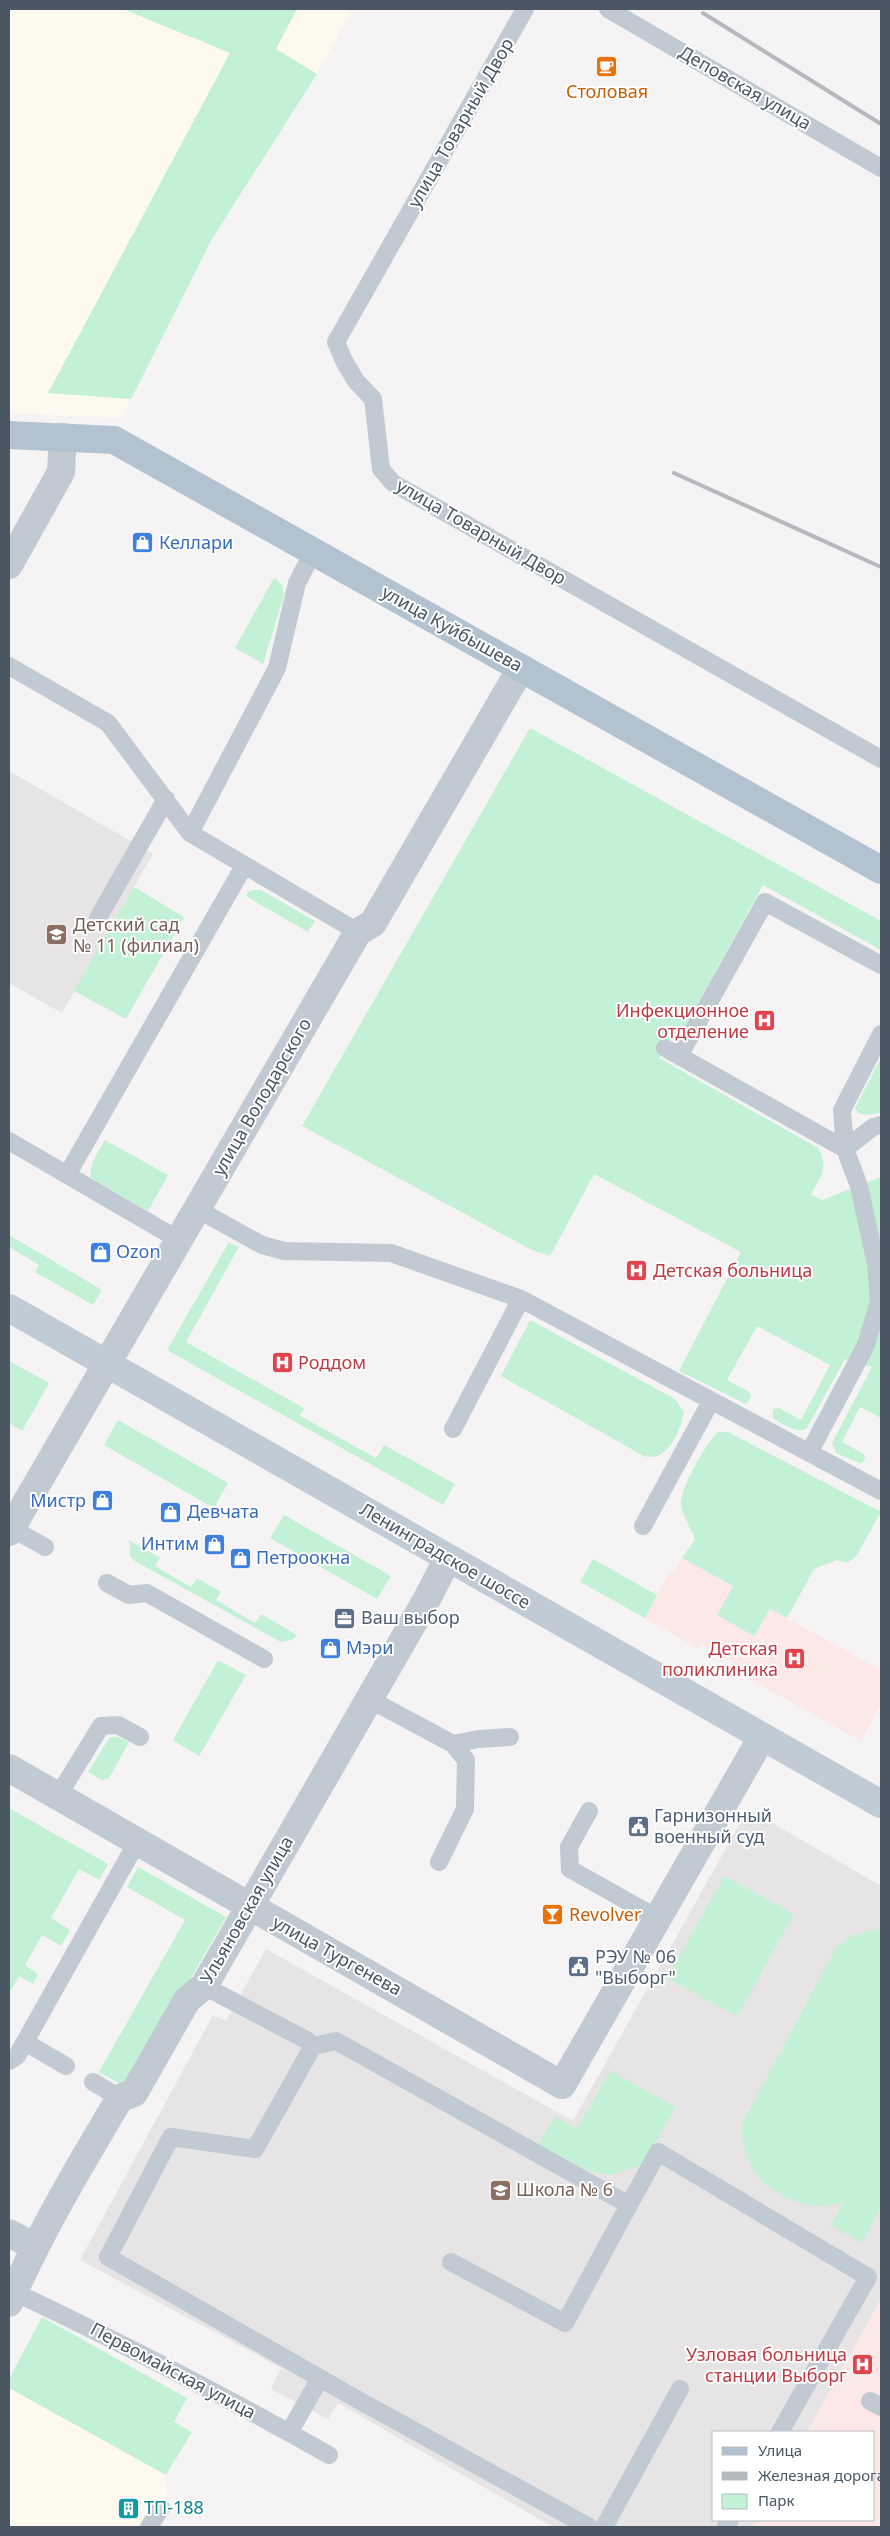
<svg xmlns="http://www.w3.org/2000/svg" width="890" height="2536" viewBox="0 0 890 2536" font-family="'Noto Sans',sans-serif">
	<rect width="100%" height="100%" fill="#f5f3f3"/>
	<path fill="#fdf9ef" d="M9,9H353L317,74L212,239L121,418L9,413Z
		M9,2388L166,2475L168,2512L159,2527H9Z"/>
	<path fill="#e6e4e5" d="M9,771L153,854L62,1013L9,983Z
		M748,1809L881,1886V2299L807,2432H714V2520H758L753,2527H553L338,2403L328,2419L271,2389L281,2368L80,2260L213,2015L226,2021L266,1949L573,2121Z"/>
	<path fill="#fce8e6" d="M682,1558L733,1586L717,1615L754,1636L770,1609L881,1670V1704L861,1741L741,1674L743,1668L702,1644L699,1649L645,1618L670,1572L673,1574Z
		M881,2299V2527H753L758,2520H874V2432H807Z"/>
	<path fill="#c3f1d5" d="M123,9H297L276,49L317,74L212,239L131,399L48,393L230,53Z
		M274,578L282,585L284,595L263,664L235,648Z
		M530,728L881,921V950L763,885L677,1041L671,1037L659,1058L818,1148C830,1170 820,1175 811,1195L822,1200L881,1177V1418L860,1407L842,1442L864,1454L865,1459L861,1464L836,1453L832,1443L872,1367L845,1359L807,1428C796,1435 782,1423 773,1418V1409L779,1408L801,1420L830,1365L757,1326L727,1380L749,1392L751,1397L746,1404L679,1371L741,1252L594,1174L550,1256L532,1250L302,1126Z
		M134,887L184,917L126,1019L74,991Z
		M255,890H261L315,921L308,932L246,896L249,891Z
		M881,1058V1113L866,1115L858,1113L855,1108Z
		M105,1140L168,1175L148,1211L91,1178C88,1164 99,1152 105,1140Z
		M9,1235L102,1290L93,1305L35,1272L39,1265L9,1247Z
		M229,1242L239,1247L186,1342L304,1408L300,1416L376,1458L384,1445L455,1484L443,1505L167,1350Z
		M530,1320L675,1399L684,1412C680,1431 668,1463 644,1456L501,1376Z
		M9,1361L49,1383L22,1431L9,1423Z
		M118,1420L228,1483L214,1508L104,1445Z
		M718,1432H728L881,1512L855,1558L846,1563L837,1560L814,1569L787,1618L770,1609L754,1636L717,1615L733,1586L682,1558L695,1539C691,1529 683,1516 681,1506C679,1490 706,1443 718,1432Z
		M284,1515L391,1576L377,1599L270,1538Z
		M129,1540L160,1558L155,1566L191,1587L197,1578L221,1592L216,1600L255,1623L261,1614L297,1635L292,1640L281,1642L135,1561L130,1556Z
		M593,1559L657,1595L645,1618L580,1582Z
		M218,1660L246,1675L199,1756L173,1740Z
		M110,1737H118L129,1742L109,1778L102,1780L88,1772Z
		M9,1808L108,1864L99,1880L79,1869L51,1918L70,1930L61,1946L42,1935L25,1965L38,1974L33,1984L19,1976L9,1994Z
		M138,1867L226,1917L130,2084L122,2085L99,2072L185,1920L127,1887Z
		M724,1876L794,1914L737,2016L667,1978Z
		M881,1928V2206L862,2243L831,2225L844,2201C817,2213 782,2201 761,2180C749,2168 742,2142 741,2126L837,1946L854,1935Z
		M610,2071L676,2107L643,2164L611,2175L582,2170L538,2145L555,2116L577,2129Z
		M42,2317L187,2398L174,2422L192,2432L166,2475L9,2388V2379Z"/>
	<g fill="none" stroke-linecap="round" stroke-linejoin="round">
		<path stroke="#c1cad2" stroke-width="18" d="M525,9L336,342L344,361L356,381L373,399L381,469L393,483L881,759
			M608,9L881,168
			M9,666L108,723L190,833L358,932
			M190,833L277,668L297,583L313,552
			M98,918L166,799
			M665,1048L845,1149L873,1127L881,1125
			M679,1056L765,902L881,965
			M9,1141L179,1240
			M67,1175L244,866
			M197,1209L262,1245L284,1251L391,1253L521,1299L881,1491
			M453,1429L521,1299
			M809,1453L866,1345L879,1301L876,1264L859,1186L845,1149L842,1110L881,1034
			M643,1526L711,1401
			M11,1528L45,1547
			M107,1583L129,1595L147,1593L264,1659
			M369,1699L453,1744L479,1739L510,1737
			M58,1796L101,1726L118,1725L140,1737
			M589,1811L569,1847L570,1869L659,1919
			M439,1862L465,1809L466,1760L453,1744
			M204,1986L308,2041L313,2046L336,2041L629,2205L658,2152L868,2277L780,2432
			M25,2042L66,2066
			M313,2046L255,2149L171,2137L108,2257L353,2397L589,2527
			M9,2061L17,2056L137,1842
			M93,2082L120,2098
			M451,2262L565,2323L629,2205
			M14,2292C121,2342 226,2397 329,2455
			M870,2401L881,2407
			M289,2433L320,2378
			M149,2527L161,2508
			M604,2527L680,2389
			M726,2527L730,2520"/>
		<path stroke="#c1cad2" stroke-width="28" d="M9,565L61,472L63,437
			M9,1532L358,932L373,923L521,668
			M9,1768L562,2085L762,1737
			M9,2233L35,2247
			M9,2303C40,2232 80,2165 120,2098L134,2093L187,2000L204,1986L428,1597L448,1558"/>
		<path stroke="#c1cbd6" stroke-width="28" d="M9,1308L881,1804"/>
		<path stroke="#b3c2d1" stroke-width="28" d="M9,435L114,440L881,870"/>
		<path stroke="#b5b8bd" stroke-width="4" d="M703,13L881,124
			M674,473L881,567"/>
	</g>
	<defs>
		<symbol id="cafe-square" viewBox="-11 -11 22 22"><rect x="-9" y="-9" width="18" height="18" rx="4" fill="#e8710a" stroke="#fff"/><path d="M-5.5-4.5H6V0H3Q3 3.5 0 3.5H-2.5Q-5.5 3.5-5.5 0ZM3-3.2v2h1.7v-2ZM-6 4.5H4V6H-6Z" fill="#fff"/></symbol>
		<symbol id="shop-square" viewBox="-11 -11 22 22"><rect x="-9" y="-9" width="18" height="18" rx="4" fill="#3f7fe0" stroke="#fff"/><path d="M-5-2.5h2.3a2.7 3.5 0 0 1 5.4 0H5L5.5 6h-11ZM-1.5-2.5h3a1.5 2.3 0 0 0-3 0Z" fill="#fff"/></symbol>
		<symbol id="school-square" viewBox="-11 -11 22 22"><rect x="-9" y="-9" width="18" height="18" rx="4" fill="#8d6e63" stroke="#fff"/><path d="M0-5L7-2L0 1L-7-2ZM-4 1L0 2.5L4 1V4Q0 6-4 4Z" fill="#fff"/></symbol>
		<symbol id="hospital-square" viewBox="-11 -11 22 22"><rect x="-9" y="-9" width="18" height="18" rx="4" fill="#e0444e" stroke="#fff"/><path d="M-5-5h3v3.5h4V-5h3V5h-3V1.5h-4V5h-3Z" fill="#fff"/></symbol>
		<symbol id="office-square" viewBox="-11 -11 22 22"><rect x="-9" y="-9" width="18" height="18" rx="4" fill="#5c6f8a" stroke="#fff"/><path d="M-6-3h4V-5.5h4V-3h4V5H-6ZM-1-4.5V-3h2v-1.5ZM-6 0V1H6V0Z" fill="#fff"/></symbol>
		<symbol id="civic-square" viewBox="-11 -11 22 22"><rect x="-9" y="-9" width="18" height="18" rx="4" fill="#5c6f8a" stroke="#fff"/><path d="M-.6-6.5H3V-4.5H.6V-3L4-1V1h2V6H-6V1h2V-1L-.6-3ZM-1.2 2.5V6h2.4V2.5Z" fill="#fff"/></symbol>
		<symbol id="bar-square" viewBox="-11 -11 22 22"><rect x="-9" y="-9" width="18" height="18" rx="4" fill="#e8710a" stroke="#fff"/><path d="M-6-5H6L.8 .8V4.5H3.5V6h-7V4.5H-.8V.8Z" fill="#fff"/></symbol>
		<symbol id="building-square" viewBox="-11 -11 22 22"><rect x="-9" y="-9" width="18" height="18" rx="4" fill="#0f9aa8" stroke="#fff"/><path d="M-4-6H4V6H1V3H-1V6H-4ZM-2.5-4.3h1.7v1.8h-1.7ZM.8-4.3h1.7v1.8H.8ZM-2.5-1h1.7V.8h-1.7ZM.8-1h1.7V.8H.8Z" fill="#fff"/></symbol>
	</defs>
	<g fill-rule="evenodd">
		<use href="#cafe-square" x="594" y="54" width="25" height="25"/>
		<use href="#shop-square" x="130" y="530" width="25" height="25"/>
		<use href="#school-square" x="44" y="922" width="25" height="25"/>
		<use href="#hospital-square" x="752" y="1008" width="25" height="25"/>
		<use href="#shop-square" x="88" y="1240" width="25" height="25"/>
		<use href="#hospital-square" x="624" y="1258" width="25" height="25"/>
		<use href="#hospital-square" x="270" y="1350" width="25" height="25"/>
		<use href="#shop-square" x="90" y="1488" width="25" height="25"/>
		<use href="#shop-square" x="158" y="1500" width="25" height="25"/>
		<use href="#shop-square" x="202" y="1532" width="25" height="25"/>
		<use href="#shop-square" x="228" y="1546" width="25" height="25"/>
		<use href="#office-square" x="332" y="1606" width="25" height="25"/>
		<use href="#shop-square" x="318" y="1636" width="25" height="25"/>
		<use href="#hospital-square" x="782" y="1646" width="25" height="25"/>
		<use href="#civic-square" x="626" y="1814" width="25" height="25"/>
		<use href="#bar-square" x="540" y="1902" width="25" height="25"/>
		<use href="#civic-square" x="566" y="1954" width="25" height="25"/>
		<use href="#school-square" x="488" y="2178" width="25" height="25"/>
		<use href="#hospital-square" x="850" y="2352" width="25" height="25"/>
		<use href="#building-square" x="116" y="2496" width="25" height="25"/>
	</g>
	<g text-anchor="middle" stroke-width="4" stroke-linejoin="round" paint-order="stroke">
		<g font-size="18" fill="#4a5661" stroke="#fff">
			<text transform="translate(745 88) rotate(30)" y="6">Деповская улица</text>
			<text transform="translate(461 123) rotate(-60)" y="6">улица Товарный Двор</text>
			<text transform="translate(481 532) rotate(30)" y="6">улица Товарный Двор</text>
			<text transform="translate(452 629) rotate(29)" y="6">улица Куйбышева</text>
			<text transform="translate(262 1097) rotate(-60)" y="6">улица Володарского</text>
			<text transform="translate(445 1556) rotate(30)" y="6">Ленинградское шоссе</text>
			<text transform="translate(247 1910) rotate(-60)" y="6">Ульяновская улица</text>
			<text transform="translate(337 1956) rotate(29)" y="6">улица Тургенева</text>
			<text transform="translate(173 2371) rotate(28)" y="6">Первомайская улица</text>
		</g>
		<g font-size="18" fill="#c56008" stroke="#fff">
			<text x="607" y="98">Столовая</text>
			<text x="569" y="1921" text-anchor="start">Revolver</text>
		</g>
		<g font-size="18" fill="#366cbe" stroke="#fff" text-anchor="start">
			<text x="159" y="549">Келлари</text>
			<text x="116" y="1258">Ozon</text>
			<text x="86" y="1507" text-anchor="end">Мистр</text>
			<text x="187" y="1518">Девчата</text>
			<text x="199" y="1550" text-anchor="end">Интим</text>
			<text x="256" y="1564">Петроокна</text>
			<text x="346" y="1654">Мэри</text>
		</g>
		<g font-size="18" fill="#785e54" stroke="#fff" text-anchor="start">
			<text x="73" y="931">Детский сад<tspan x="73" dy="21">№ 11 (филиал)</tspan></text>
			<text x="516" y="2196">Школа № 6</text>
		</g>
		<g font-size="18" fill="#be3a42" stroke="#fff" text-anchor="end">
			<text x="749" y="1017">Инфекционное<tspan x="749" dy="21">отделение</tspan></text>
			<text x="653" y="1277" text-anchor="start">Детская больница</text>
			<text x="298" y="1369" text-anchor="start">Роддом</text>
			<text x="778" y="1655">Детская<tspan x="778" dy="21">поликлиника</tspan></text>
			<text x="847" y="2361">Узловая больница<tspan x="847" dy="21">станции Выборг</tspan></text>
		</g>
		<g font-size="18" fill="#4e5e75" stroke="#fff" text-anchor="start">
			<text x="361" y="1624">Ваш выбор</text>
			<text x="654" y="1822">Гарнизонный<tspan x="654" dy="21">военный суд</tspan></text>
			<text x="595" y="1963">РЭУ № 06<tspan x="595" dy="21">"Выборг"</tspan></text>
		</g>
		<g font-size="18" fill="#0d838f" stroke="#fff" text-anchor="start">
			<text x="144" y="2514">ТП-188</text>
		</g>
	</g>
	<rect width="890" height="2536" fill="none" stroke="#4a5661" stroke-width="20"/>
	<rect x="712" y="2431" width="162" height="90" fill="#ffffff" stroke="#b7bbc0"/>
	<rect x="722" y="2447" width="25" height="8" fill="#b3c2d1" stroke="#b7bbc0"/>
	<text x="758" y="2456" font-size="15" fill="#4a5661">Улица</text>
	<rect x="722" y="2472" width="25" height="8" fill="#b5b8bd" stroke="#b7bbc0"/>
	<text x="758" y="2481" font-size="15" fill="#4a5661">Железная дорога</text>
	<rect x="722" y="2494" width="25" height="15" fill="#c3f1d5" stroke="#b7bbc0"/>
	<text x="758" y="2506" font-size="15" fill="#4a5661">Парк</text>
</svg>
